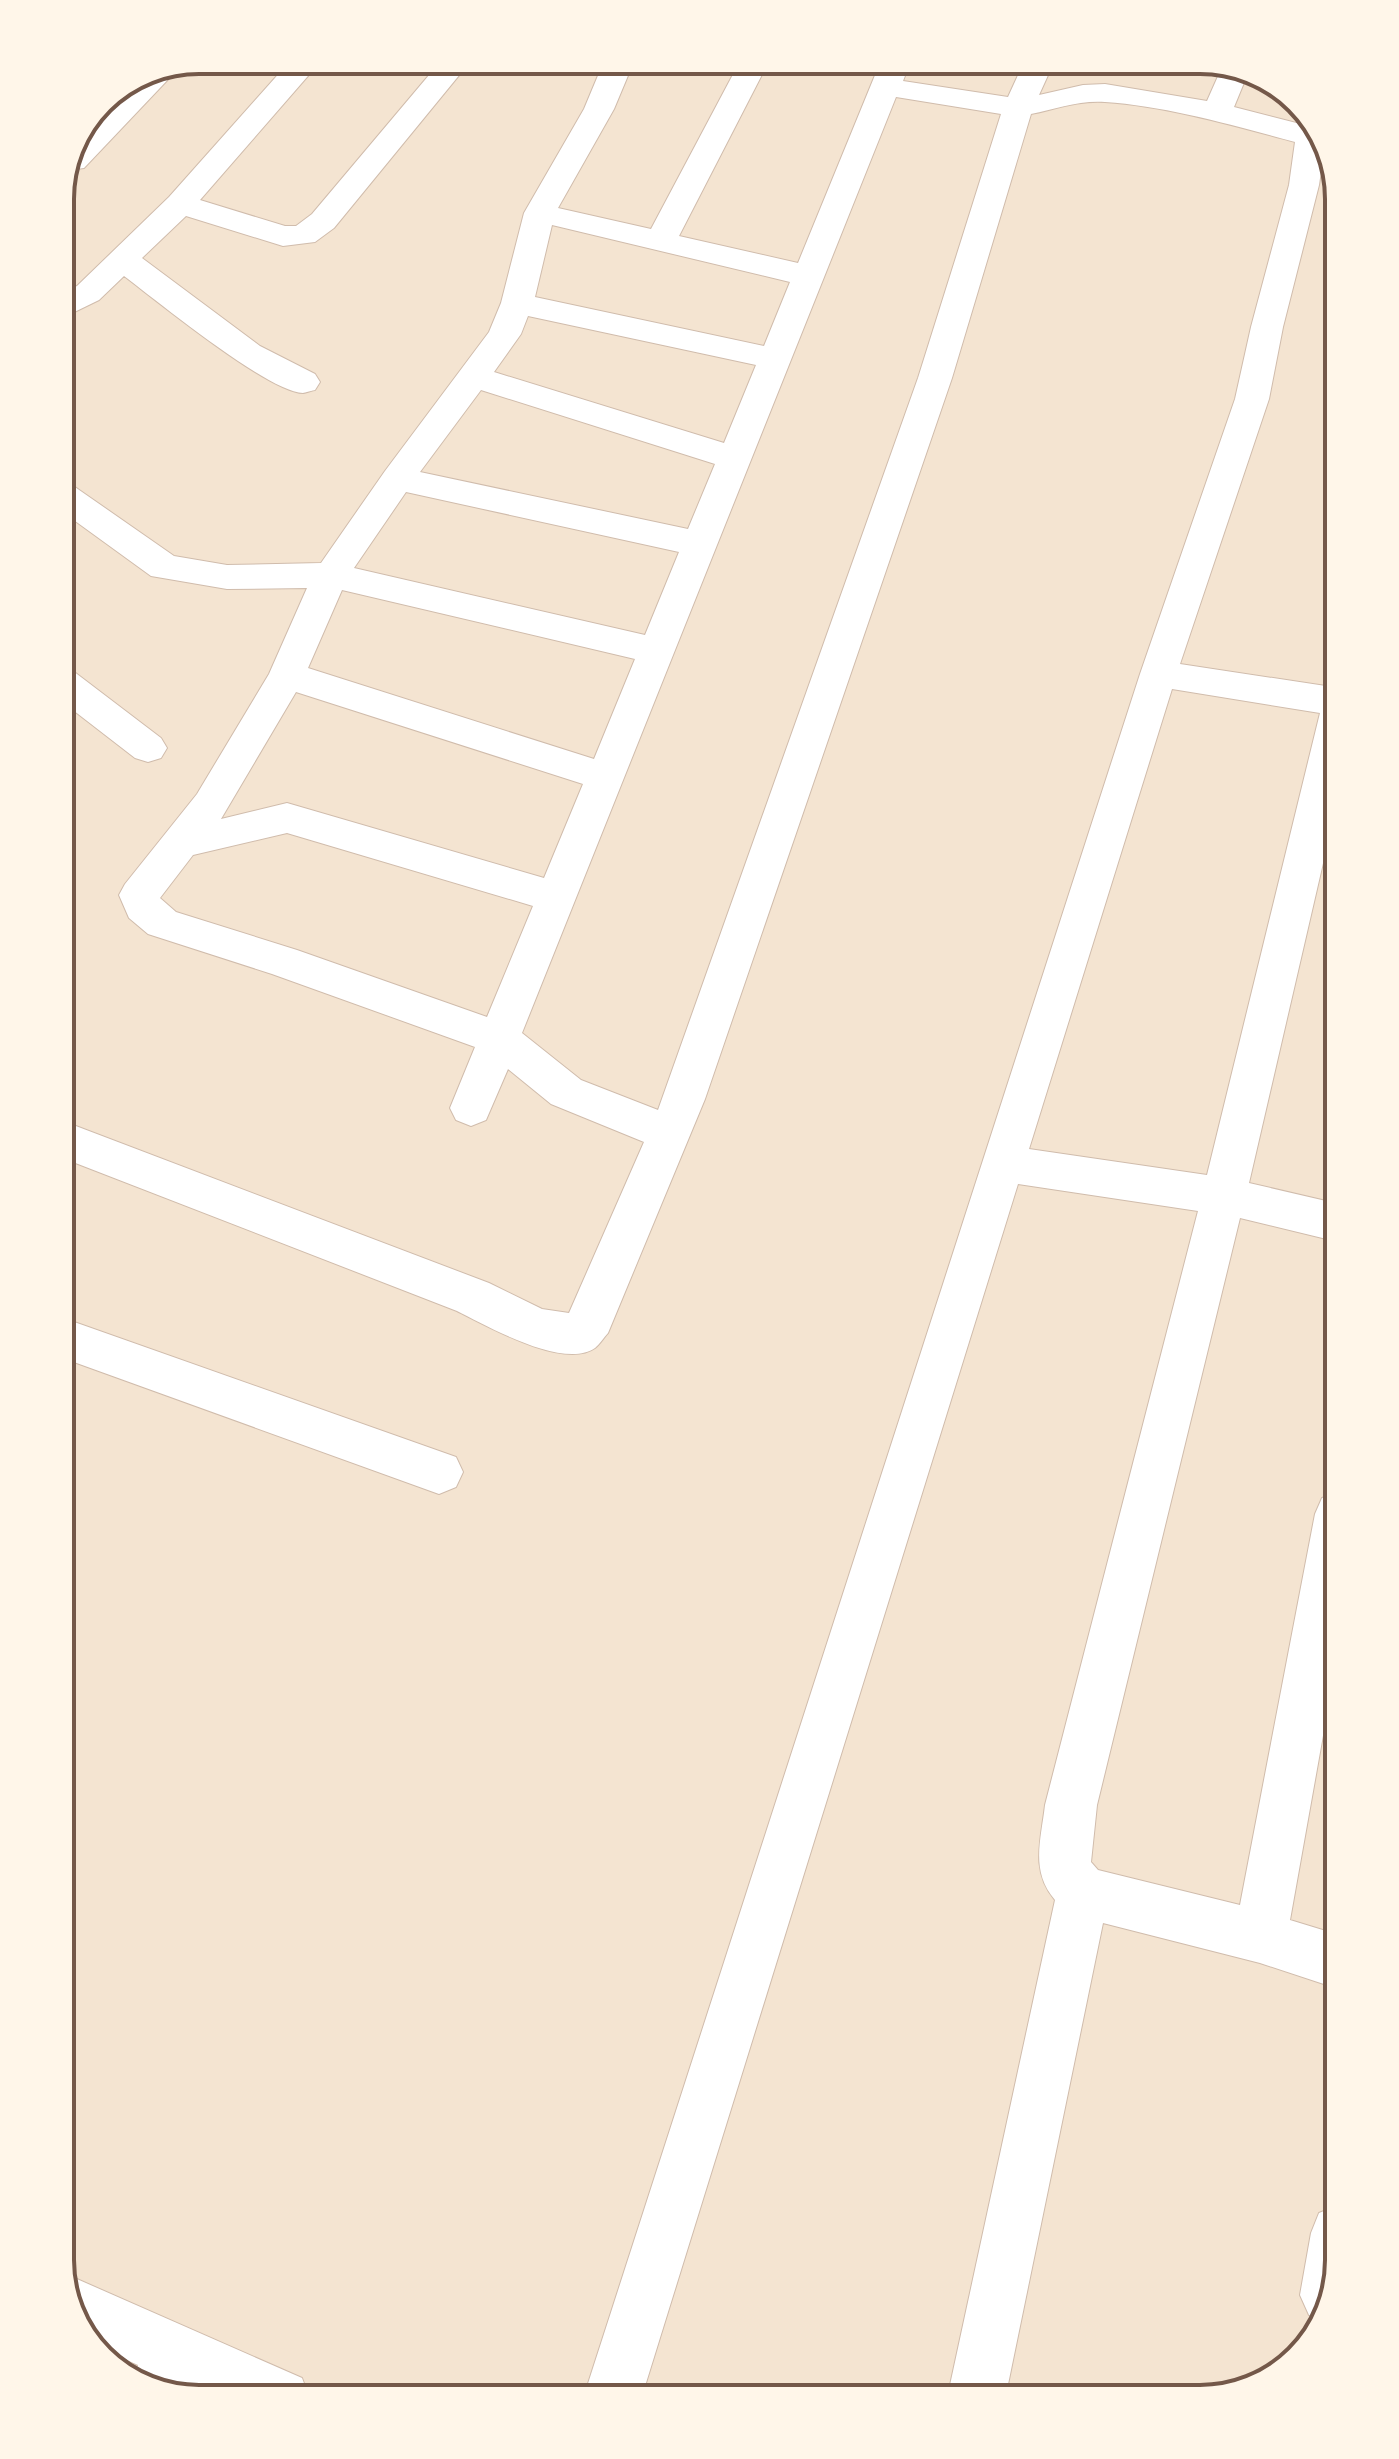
<svg xmlns="http://www.w3.org/2000/svg" width="1399" height="2459" viewBox="0 0 1399 2459" font-family="Montserrat,sans-serif">
	<rect width="100%" height="100%" fill="#fcf2e3"/>
	<path fill="#f4e4d1" d="M1209,60L1278,84L1325,138L1339,199V2260L1316,2337L1261,2385L1200,2399H190L121,2375L74,2321L60,2260V190L101,100L146,70Z"/>
	<g fill="none" stroke-linecap="round" stroke-linejoin="round">
		<defs>
			<path id="minor" d="M1024,62H1054L1039,95L1083,85L1105,84L1207,101L1223,65L1248,73L1234,107L1316,128L1325,138L1328,150H1324L1319,185L1283,327L1269,399L1180,664L1339,688V794L1249,1183L1339,1204V1242L1240,1218L1097,1805L1091,1862L1098,1870L1240,1905L1315,1514L1322,1498L1339,1492V1646L1290,1920L1339,1935V1989L1260,1963L1103,1923L1005,2399H947L1055,1900C1030,1871 1041,1840 1045,1805L1198,1211L1018,1184L641,2399H583L1140,674L1235,399L1251,327L1289,185L1295,142C1236,126 1166,106 1105,102C1080,100 1055,109 1031,114L952,378L705,1099L608,1333C604,1337 600,1344 595,1348C564,1370 487,1326 457,1311L60,1157V1120L489,1283L542,1309L569,1313L644,1142L551,1104L508,1069L486,1120L471,1126L456,1120L450,1108L475,1047L272,974L148,934L129,918L119,895L125,884L197,794L269,674L307,588L227,589L151,576L60,510V481L72,485L174,556L227,565L321,563L385,471L489,332L501,303L524,213L584,109L602,66H632L614,109L558,208L651,229L738,65H767L679,236L798,263L880,63H910L903,81L1008,97ZM896,97L1001,114L918,378L658,1110L581,1080L522,1033ZM552,225L790,282L764,346L535,297ZM528,316L756,365L724,443L494,372L521,334ZM481,390L715,464L688,529L420,472ZM406,492L679,552L645,635L354,568ZM342,590L635,659L594,759L308,668ZM1172,689L1320,713L1207,1175L1029,1149ZM296,692L583,784L544,878L287,803L221,819ZM287,833L533,906L487,1017L297,950L176,912L160,898L193,855Z
				M435,68H465L334,228L315,242L283,246L186,216L142,258L260,346L315,374L320,382L315,390C314,390 304,393 303,393C268,392 156,300 124,276L99,300L60,319V295L77,286L169,197L283,69H314L200,200L285,226H296L312,214Z
				M146,70H177L84,168L69,170L88,129Z
				M60,667L73,671L161,738L167,748L161,758L148,762L135,758L60,700Z
				M60,1317L456,1457L463,1472L456,1487L439,1494L60,1357Z
				M1339,2205V2260L1321,2320L1309,2315L1300,2295L1311,2233L1319,2213Z
				M70,2276L302,2378L310,2399H213L188,2388L185,2397L133,2379L138,2365C83,2340 78,2338 64,2279Z"/>
		</defs>
		<use href="#minor" stroke="#d0bcac" stroke-width="2"/>
		<use href="#minor" fill="#fff" fill-rule="evenodd"/>
	</g>
	<path d="M0 0H1399V2459H0ZM199 74H1200A125 125 0 0 1 1325 199V2260A125 125 0 0 1 1200 2385H199A125 125 0 0 1 74 2260V199A125 125 0 0 1 199 74Z" fill="#fff6e9" fill-rule="evenodd"/>
	<path fill="none" stroke="#745849" stroke-width="4" d="M199 74H1200A125 125 0 0 1 1325 199V2260A125 125 0 0 1 1200 2385H199A125 125 0 0 1 74 2260V199A125 125 0 0 1 199 74Z"/>
</svg>
